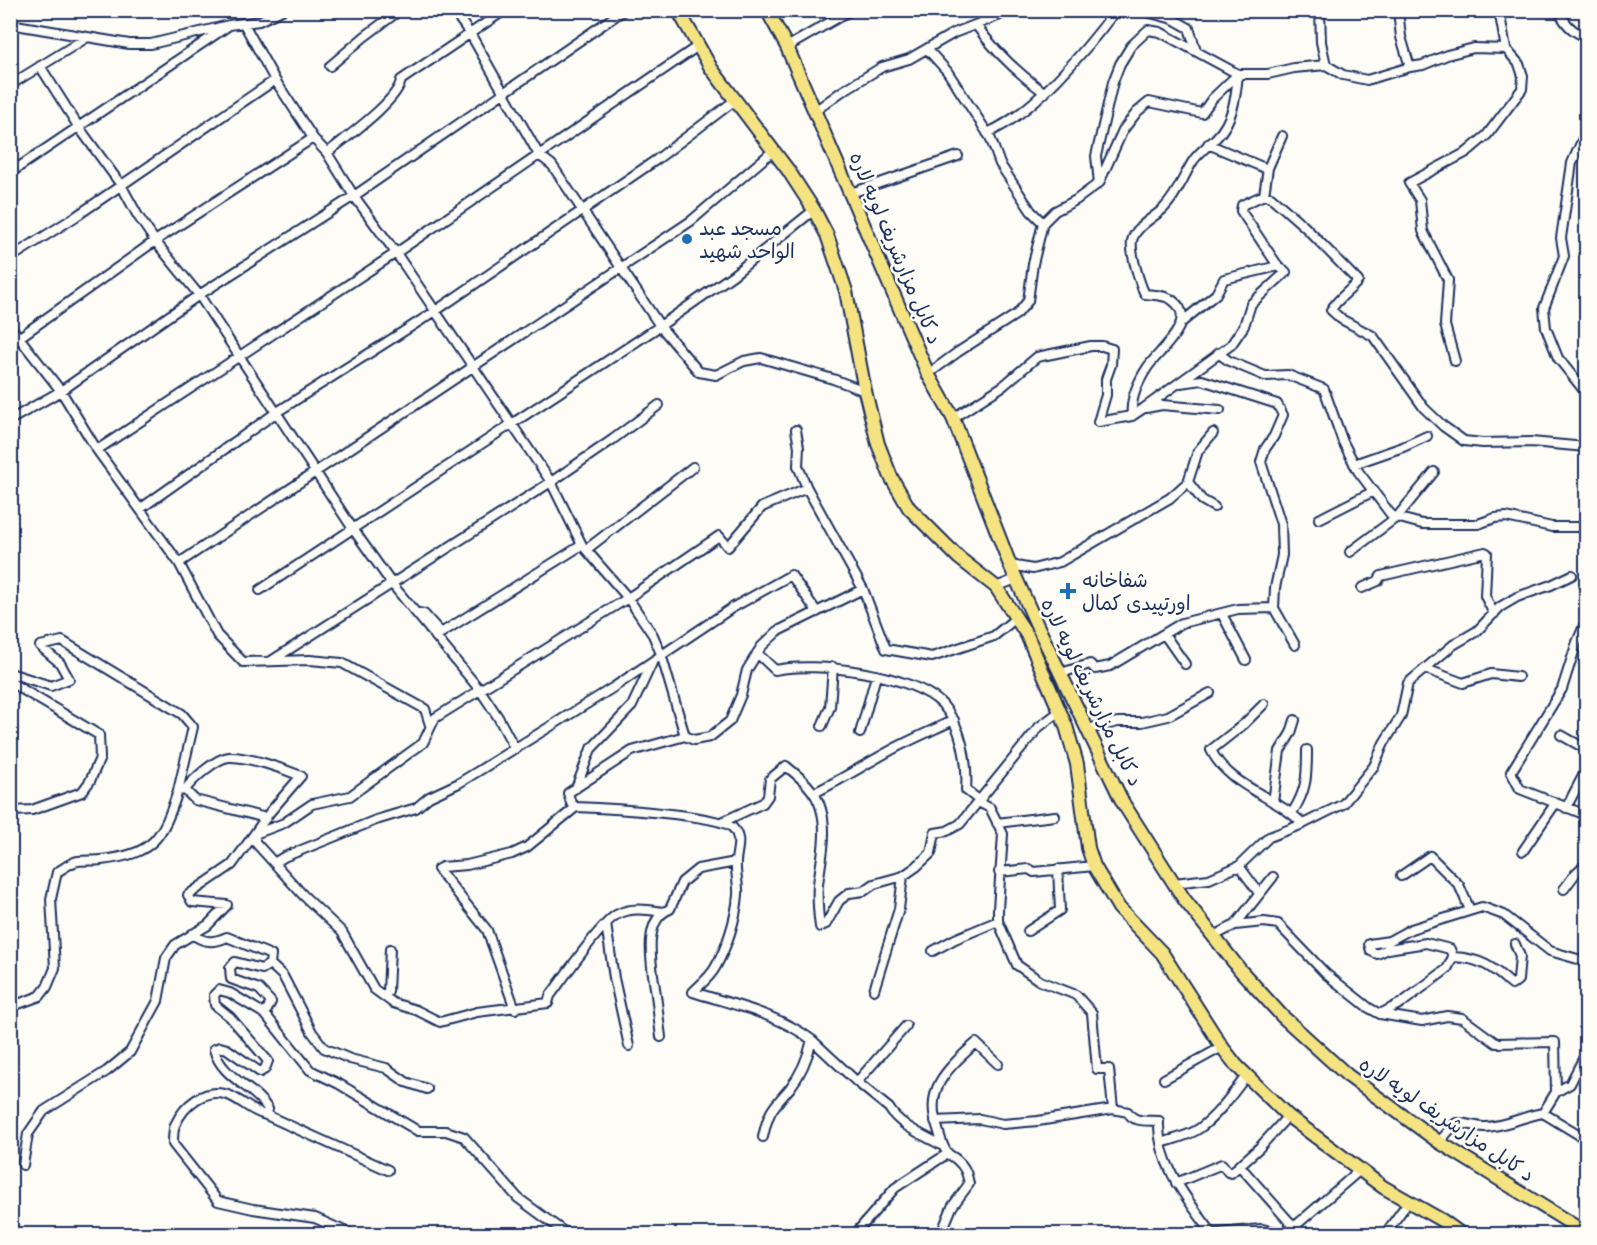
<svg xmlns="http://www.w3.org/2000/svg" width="1597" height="1245" viewBox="0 0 1597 1245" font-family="'Patrick Hand','Playpen Sans Arabic',sans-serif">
	<rect width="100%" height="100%" fill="#fdfcf7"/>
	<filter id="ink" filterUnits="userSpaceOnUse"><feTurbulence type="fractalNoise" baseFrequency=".0167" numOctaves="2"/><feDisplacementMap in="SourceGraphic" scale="12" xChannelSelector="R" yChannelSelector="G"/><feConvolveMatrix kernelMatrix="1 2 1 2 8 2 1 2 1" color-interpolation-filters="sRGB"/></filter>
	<g filter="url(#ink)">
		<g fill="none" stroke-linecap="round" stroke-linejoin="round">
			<defs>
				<path id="minor" d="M453,10L471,35L539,155L552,165L660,326L699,372L716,375L744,361L761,358L833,379L865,391
					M1139,10L1173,19L1189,28L1196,50
					M1320,10L1321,42L1326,65
					M1398,10L1401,37L1410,67
					M1559,10C1564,24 1573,32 1586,37
					M10,24L129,44H151L229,25L259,21L282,10
					M244,24L275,80L313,138L327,153L354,196L396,253L551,482L582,545L628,598L653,635L661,654L685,736
					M976,25C995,52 1018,73 1045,93
					M787,47L851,10
					M928,50L947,71L990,137L1000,164L1031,211L1043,223
					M40,66L78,126L121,185L138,216L155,241L199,295L353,529L392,584L480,690L498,717L515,749
					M330,66L364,37L400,10
					M10,85L86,38
					M815,111L841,92L882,67L909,59L954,33L998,16L1007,10
					M1586,132L1572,163L1561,238L1564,256L1544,308L1546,328L1558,358L1586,393
					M987,133C1032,115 1087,49 1116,10
					M1208,144L1267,169
					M327,153C345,138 398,101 401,80L505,10
					M10,173L228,26
					M1099,183L1096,156L1113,82L1120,64L1131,46L1148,30L1160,32L1238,74H1268L1294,68L1326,65L1343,75L1367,80L1410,67L1423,65L1447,55L1474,48L1506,49
					M851,193L958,156
					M1264,195L1268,168L1282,136
					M10,258L75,217L275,80
					M1182,322L1216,294L1224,279L1278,266
					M10,326L61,391L97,450L179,563L217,635L243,662L310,660L342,663L425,709L430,725
					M10,344L155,241L313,138
					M1218,353L1229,361L1265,376L1288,375L1324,389L1343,442L1358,471L1392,516L1422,524H1478L1495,518L1506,517L1552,527H1579L1586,524
					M1455,361L1445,325L1448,280L1423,231L1420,200L1409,183L1467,152L1487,135L1522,89L1523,76L1519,64L1506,49L1499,10
					M928,374L958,352L1017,314L1028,301L1033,264L1043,223L1055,211L1076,200L1099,183L1123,130L1137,112L1149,102L1202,113L1212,99L1238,74
					M1180,383L1202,380L1277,404L1283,415L1274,436L1265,449L1261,462L1281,524L1282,555L1275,588L1274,608L1295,645
					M1146,408L1162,405L1220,410
					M1132,416C1130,400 1138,382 1147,368C1157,352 1201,320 1172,300C1166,295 1153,295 1145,294C1140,285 1130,252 1132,241C1135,226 1154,218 1164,208C1177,195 1183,177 1193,161C1199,152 1208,146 1216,138C1233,121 1236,97 1238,74
					M953,418L1003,386L1037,357L1091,346H1102L1112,349L1111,365L1106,379V395L1098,422L1132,416L1144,408L1231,345L1244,326L1251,304L1286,272L1278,266L1241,211L1242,205L1264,195L1271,197L1305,227L1358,281C1349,292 1338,298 1331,310L1341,319L1373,336L1424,408L1443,426L1464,441L1483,443L1531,442L1586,447
					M10,420L61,391L199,295L354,196L624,10
					M796,430L799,447L798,466L807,488L863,589L886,649L932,657L994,636L1016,618
					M97,450L396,253L698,46
					M1354,464L1403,447L1427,436
					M1188,482L1202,500L1214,507
					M140,509L277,412L434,312L656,160L734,101
					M1319,519L1374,491
					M587,549L693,467
					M1350,552L1397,517L1434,472
					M179,563L691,221L773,151
					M1010,565L1033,569L1060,562L1170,498L1188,482L1198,451L1213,433
					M996,587L1016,579
					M1362,588L1378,581L1381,576L1485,552L1487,553L1485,596L1494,614
					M260,590L660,326L733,275L814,210
					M418,613L424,614L441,633L582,545
					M1222,614L1246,660
					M1586,621L1577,642L1562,689L1511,772L1520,789L1586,815
					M1164,634L1185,664
					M757,653L775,670C815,661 913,674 942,704C962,726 968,762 966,790L980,801
					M271,661L551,482L612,440L659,405
					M1426,669L1463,683L1491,674L1518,677
					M10,673L51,686L69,679L60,663L40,646L62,641L182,714L193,727L178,791L185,790C192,780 216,758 229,757C247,756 284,769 301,776L270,812L232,865L188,895L192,902L227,905L208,925L175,945L166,958L158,1001L130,1052L107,1071L44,1111L28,1134L23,1165
					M1061,673L1090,664L1095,669L1110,666L1182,623L1238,609L1274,608
					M10,682L99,735L100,758L90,781L82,792L32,810L13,811L10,814
					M1264,704L1244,724L1211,750C1229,787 1276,796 1303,824
					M822,726L830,707L833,667
					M1088,729L1118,722H1142L1168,716L1210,693
					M860,733L876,676
					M1561,735L1586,749
					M576,788L591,749L632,706L652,663
					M185,790L195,800L266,818
					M814,793C843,779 870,761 899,746C917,737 935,729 954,720
					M978,802L990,808L1003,834L998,909V921L1017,965L1040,981L1076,995L1092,1013L1097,1069H1109L1113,1109
					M1273,802L1280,751L1291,733L1295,720
					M1566,808L1586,770
					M1292,813C1307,790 1307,776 1307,750
					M722,822L763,803L768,796L770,779L786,766C801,778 816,790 821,809C828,833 821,860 818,884C817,899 818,912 820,927L826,924L839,901L849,893L864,891L874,884L903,876L916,867L931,853L935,833L947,831L960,824L1039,727L1059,712
					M997,823L1055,816
					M1523,851L1555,804
					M274,863L284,857L376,820L416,808L429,797L459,783L614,687L732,608L791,575L817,612
					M1239,866L1259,893
					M999,872L1029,869L1034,872L1094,866
					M1401,876L1430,856L1459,885L1470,910
					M1174,883L1209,879L1239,866L1269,837L1303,824L1343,804L1374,766L1384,743L1401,716L1408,683L1453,645L1477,631L1500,607L1517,597L1551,585L1572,575
					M1564,889L1576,873L1586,864
					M664,912C648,910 632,907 618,914C603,920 562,980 550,996L548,1003L477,1012L440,1022L416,1010L393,1003L374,989L342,932L303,895L255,842V834L284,823L312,804L350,796L423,743L435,718L628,598L719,536L728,547L762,507L807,488
					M606,924L614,978L629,1046
					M1235,925L1264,922L1278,924L1326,974L1369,1008L1380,1014L1422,1021L1447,1016L1462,1018L1496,1043L1555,1042L1556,1092L1543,1113
					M1028,931L1060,910L1058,869
					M192,934C204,943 214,943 227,937L271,955L270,964L262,969L235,962L230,968L231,979L259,989L271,1002L265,1014L230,993L219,990L214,995L215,1005L230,1017L268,1061L265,1069L260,1072L227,1049L220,1047L214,1049C221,1078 254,1086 268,1109L266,1115C251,1112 242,1100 228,1095C205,1087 184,1105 175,1125C173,1130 173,1138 173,1144L218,1201L253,1209L315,1218L351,1234
					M1214,936L1235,925L1273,877
					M933,951L955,939L998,921
					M1453,957C1480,958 1493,967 1512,985L1518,980L1520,956L1515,944
					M270,964L283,976L312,1032L324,1048L350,1059L386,1068L406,1082L427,1089
					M874,990L899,909L903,876
					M384,996L388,992L390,949
					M10,1007L40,996L47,987L55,968L51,899L57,872C63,869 71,862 78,861C85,860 94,861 101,860C154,854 162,839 178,791
					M515,1009L487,930L438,869L442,867L467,865L512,854L527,847L576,807
					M265,1014L310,1070L339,1084L418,1131H446L464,1137L518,1198L567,1234
					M1380,1014L1403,1002L1447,969L1453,957L1450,949L1426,943L1388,949L1377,954L1371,951L1369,944L1389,941L1411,929L1482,907L1504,915L1550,951L1581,960L1586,964
					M661,1037C659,1023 658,1009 656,995C653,971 640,920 670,909L682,882L698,869L736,862
					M812,1040L857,1082L889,1108C899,1126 926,1136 943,1146
					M1164,1079L1222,1047
					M857,1082L906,1026
					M1556,1092L1570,1084L1585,1055L1586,1056
					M266,1115L388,1170
					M935,1121L980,1119L1003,1124L1038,1121L1113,1109L1128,1112C1133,1123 1148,1120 1159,1121C1157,1164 1188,1200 1212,1233
					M763,1137C769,1109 773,1108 790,1088C801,1074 808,1057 812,1040C778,1014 734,1005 693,992C700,985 710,977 715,968C727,947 736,919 738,895C739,884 735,874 736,863C736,850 743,840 733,828C719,814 601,808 576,807L571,803L568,793L632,751L685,736L694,740L710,737L730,721L741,695L747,670L761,647L778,631L863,589
					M1439,1142L1456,1123C1467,1123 1476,1127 1486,1127C1506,1126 1524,1116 1543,1113L1586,1139
					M1161,1143C1174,1139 1189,1136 1200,1128C1219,1114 1233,1093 1247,1075
					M1239,1165L1294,1227
					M1176,1183L1222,1164L1228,1172L1231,1173L1259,1148L1288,1116
					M855,1234L895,1188L947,1154
					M941,1234L952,1207L969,1184C967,1173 965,1167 957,1160C953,1156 949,1156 946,1151C942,1145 940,1136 938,1129C923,1089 948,1068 976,1043L998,1064
					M1208,1234L1261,1229L1281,1233L1294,1227L1360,1170
					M1385,1234L1409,1201"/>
				<path id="trunk" d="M678,10L711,68L788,170L814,210L827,235L846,291L865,391L878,444L891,477L909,508L959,558L996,587L1027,635L1066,726L1077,764L1088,848L1094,866L1119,908L1162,953L1222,1047L1236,1065L1288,1116L1383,1187L1443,1221L1461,1234
					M767,10L787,47L928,374L953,418L1010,565L1036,623L1123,803L1184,899L1241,971L1282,1016L1347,1075L1439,1142L1586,1233"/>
			</defs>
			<use href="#minor" stroke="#1b2f5e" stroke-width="12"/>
			<use href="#trunk" stroke="#1b2f5e" stroke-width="16"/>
			<use href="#minor" stroke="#fdfcf7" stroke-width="8"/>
			<use href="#trunk" stroke="#f5e382" stroke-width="12"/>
		</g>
	</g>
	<g fill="#1f6fb2" stroke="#fdfcf7" stroke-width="2">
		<circle cx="687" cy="239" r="6"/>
		<path d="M1065 582h6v6h6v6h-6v6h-6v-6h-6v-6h6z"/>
	</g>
	<g text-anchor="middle" stroke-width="5" stroke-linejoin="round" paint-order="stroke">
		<g font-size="20" fill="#1b2f5e" stroke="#fdfcf7" text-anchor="start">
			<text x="699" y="235">مسجد عبد<tspan x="699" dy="23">الواحد شهید</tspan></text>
			<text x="1082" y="587">شفاخانه<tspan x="1082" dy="23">اورتپیدی کمال</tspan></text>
		</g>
		<g font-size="20" fill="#1b2f5e" stroke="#fdfcf7">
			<text transform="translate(896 248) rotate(67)" y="7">د کابل مزارشریف لویه لاره</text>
			<text transform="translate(1092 692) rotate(64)" y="7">د کابل مزارشریف لویه لاره</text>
			<text transform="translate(1447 1119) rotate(34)" y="7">د کابل مزارشریف لویه لاره</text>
		</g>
	</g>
	<rect width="1597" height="1245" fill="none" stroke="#fdfcf7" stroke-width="36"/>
	<rect x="18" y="18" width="1561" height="1209" fill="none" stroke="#1b2f5e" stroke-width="2" filter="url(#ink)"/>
</svg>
